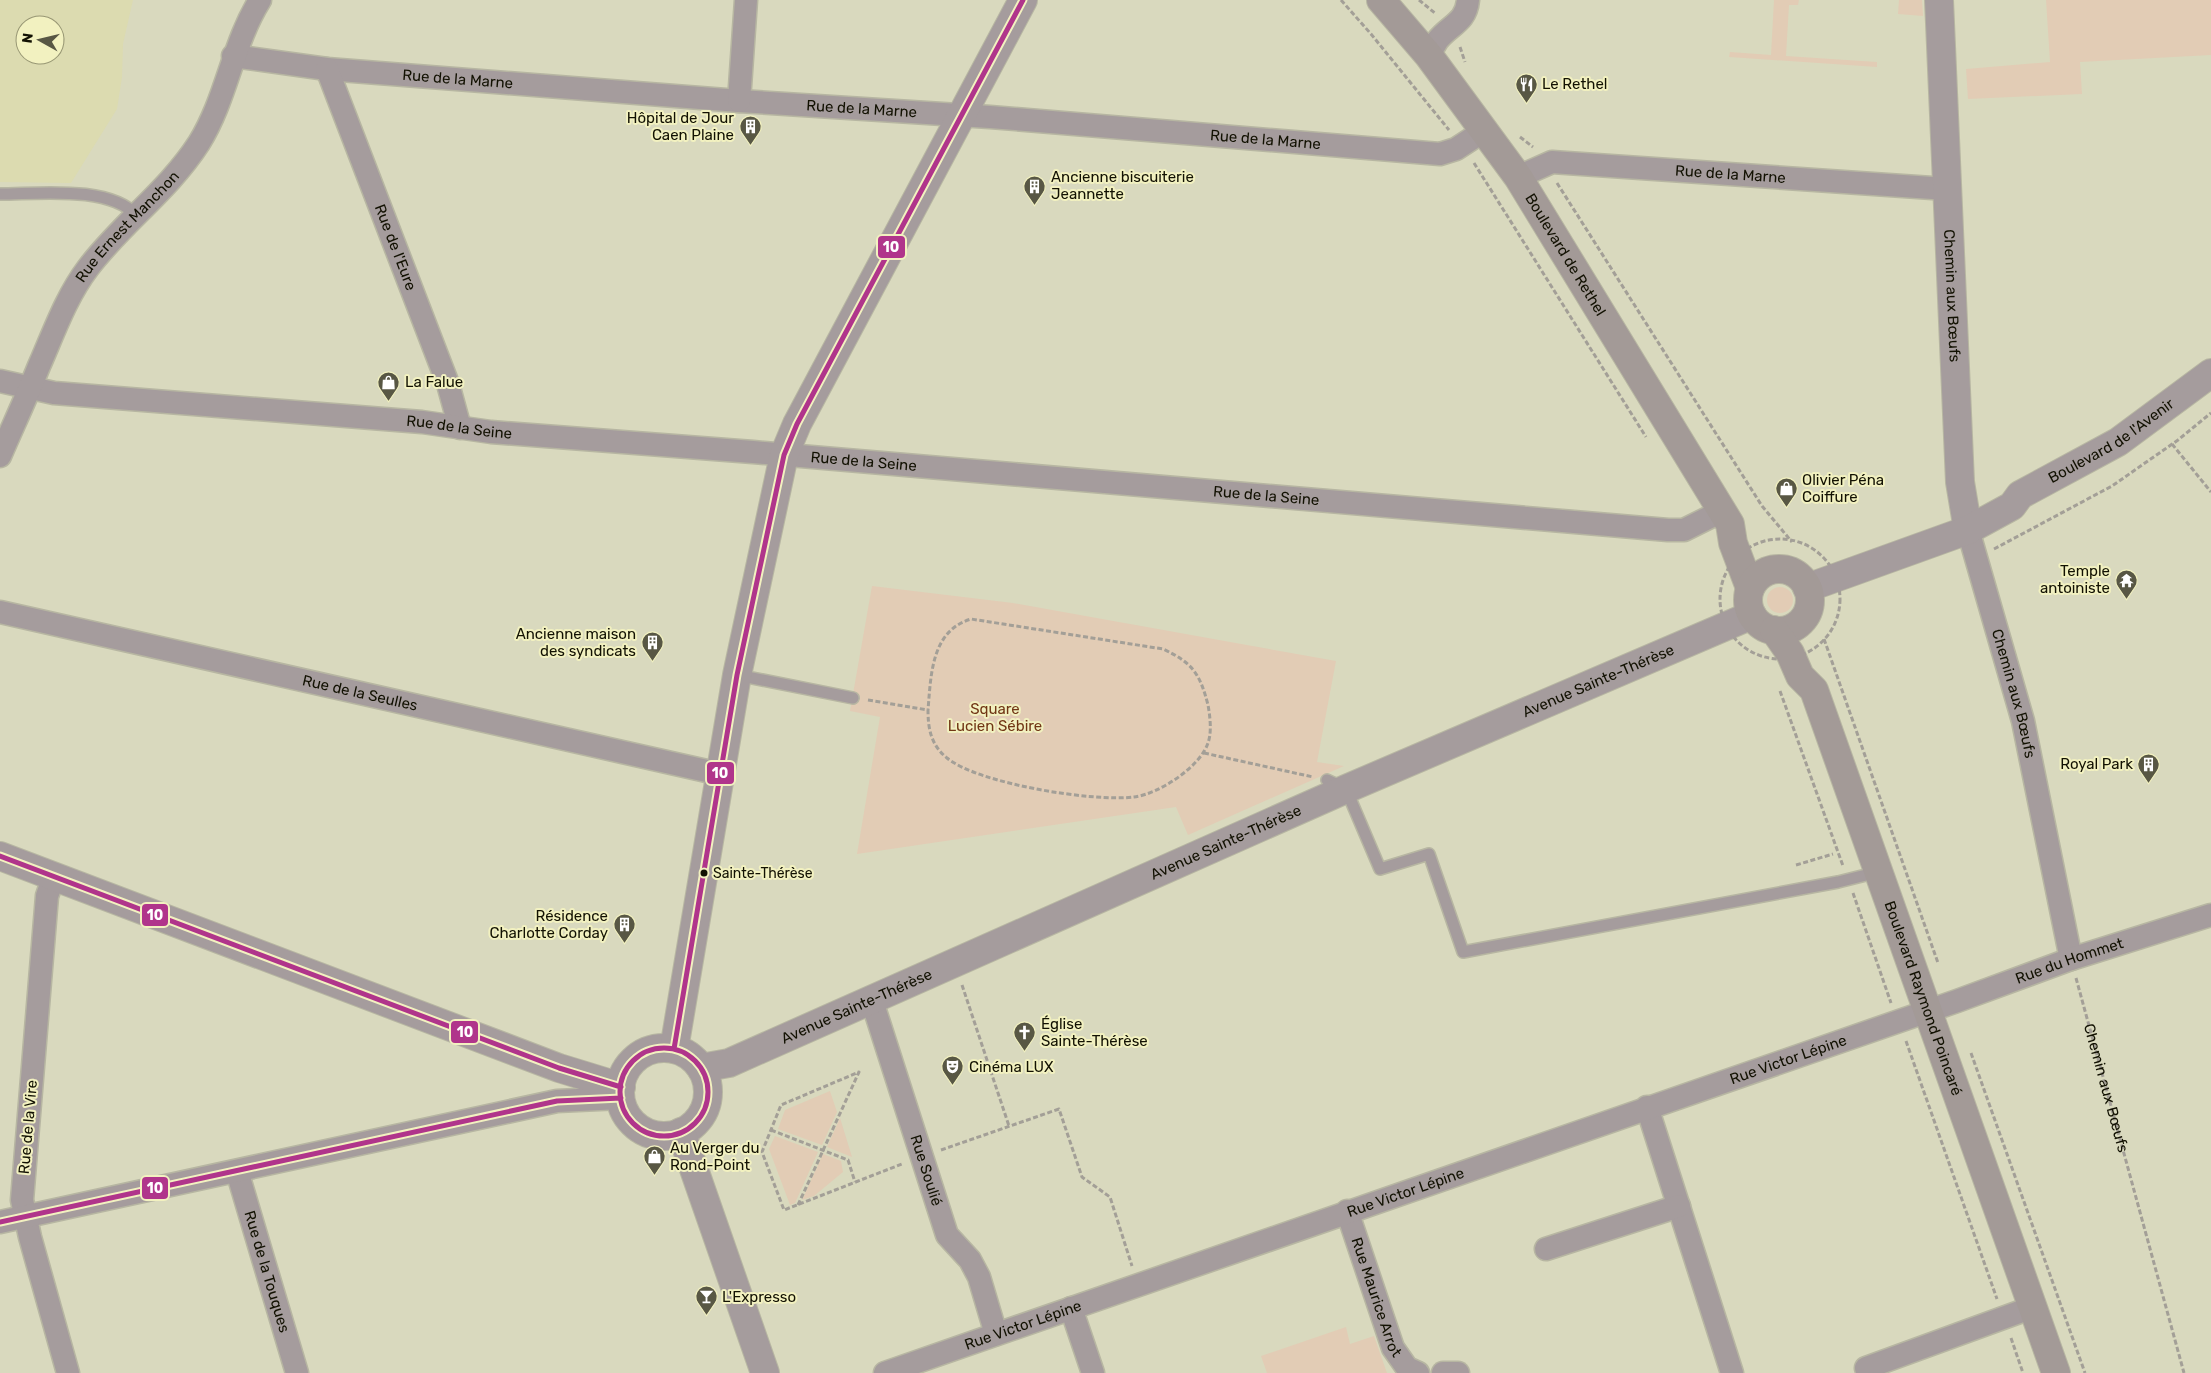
<svg xmlns="http://www.w3.org/2000/svg" width="2211" height="1373" viewBox="0 0 2211 1373" font-family="Rubik,sans-serif">
	<rect width="100%" height="100%" fill="#d9d9be"/>
	<path fill="#dcdbb0" fill-rule="evenodd" d="M0,0H133L123,44L122,77L117,109L71,183L0,182ZM25,25H55V55H25Z"/>
	<path fill="#e2ccb5" d="M1774,0H1799L1798,5H1789L1786,56L1877,62V67L1729,57L1730,52L1771,55Z
		M1899,0H1922L1923,16L1898,14Z
		M2046,0H2211V55L2080,62L2082,94L1968,99L1966,69L2050,62Z
		M872,586L1013,603L1336,661L1317,762L1344,766L1188,835L1176,807L857,854L880,717L850,711Z
		M1767 600a13 13 0 1 1 26 0a13 13 0 1 1-26 0Z
		M830,1091L837,1112L822,1145L778,1129L785,1110Z
		M840,1118L852,1157L827,1147Z
		M775,1136L818,1152L795,1203L790,1205L769,1149Z
		M823,1154L841,1161L843,1172L814,1196L802,1200Z
		M1346,1327L1350,1344L1374,1336L1387,1373H1267L1261,1356Z"/>
	<g fill="none" stroke-linecap="round" stroke-linejoin="round">
		<defs>
			<path id="service" d="M0,194C38,194 110,185 137,216
				M737,675L853,698
				M1327,780L1346,789L1380,869L1429,854L1463,952L1838,882L1878,872"/>
			<g id="minor">
				<path id="s2" d="M233,56L327,69L739,101L990,117L1440,154L1456,149L1485,130"/>
				<path d="M1429,56C1431,51 1434,46 1437,41C1449,25 1466,23 1468,0"/>
				<path id="s3" d="M327,69L448,384L460,428"/>
				<path d="M739,101L746,0"/>
				<path id="s4" d="M1518,177L1552,162L1947,189"/>
				<path id="s5" d="M0,381L54,393L422,422L491,432L753,452L1668,530H1684L1722,511"/>
				<path id="s6" d="M0,456C13,426 27,396 39,366C54,332 66,297 88,268C122,223 168,191 199,143C227,98 232,45 260,0"/>
				<path id="s7" d="M1968,530L2023,721L2071,959"/>
				<path id="s8" d="M0,612L720,774"/>
				<path d="M54,876L47,896L22,1200L30,1237L68,1373"/>
				<path id="s9" d="M871,998L947,1235L970,1260L979,1277L996,1334"/>
				<path d="M1647,1107L1732,1373"/>
				<path id="s10" d="M237,1171L297,1373"/>
				<path id="s11" d="M1347,1211L1393,1348L1407,1368L1418,1373"/>
				<path d="M0,1222L557,1101L621,1098"/>
				<path d="M1546,1249L1679,1206"/>
				<path d="M1071,1308L1093,1373"/>
				<path d="M1866,1368L2033,1307"/>
				<path id="s12" d="M885,1373L1957,1001L2071,959L2211,915"/>
				<path d="M1443,1373H1458"/>
			</g>
			<g id="tertiary">
				<path id="s13" d="M1939,0L1960,482L1968,530"/>
				<path id="s14" d="M1807,588L1968,530L2012,506L2020,495L2118,442L2211,373"/>
				<path d="M0,856L559,1068L621,1087"/>
				<circle cx="664" cy="1092" r="44"/>
				<path d="M674,1049L737,675L784,455L797,424L1023,0"/>
				<path id="s15" d="M701,1068L729,1063L1346,789L1752,615"/>
				<path d="M681,1132L765,1373"/>
			</g>
			<g id="secondary">
				<path id="s16" d="M1381,0L1429,56L1518,177L1730,524L1733,543L1750,588"/>
				<circle cx="1779" cy="600" r="31"/>
				<path id="s17" d="M1774,630L1790,653L1800,676L1814,690L2056,1373"/>
			</g>
		</defs>
		<use href="#service" stroke="#b7b6a2" stroke-width="14"/>
		<use href="#minor" stroke="#b7b6a2" stroke-width="25"/>
		<use href="#tertiary" stroke="#b7b6a2" stroke-width="30"/>
		<use href="#secondary" stroke="#b7b6a2" stroke-width="30"/>
		<g stroke="#a39f97" stroke-width="3" stroke-dasharray="5 2.5" stroke-linecap="butt">
			<path d="M1341,0L1371,34L1449,130"/>
			<path d="M1419,0L1436,14"/>
			<path d="M1460,47L1465,62"/>
			<path d="M1520,137L1533,147"/>
			<path d="M1474,163L1646,437"/>
			<path d="M1557,183L1762,506L1792,542"/>
			<path d="M2172,444L2211,492"/>
			<circle cx="1780" cy="599" r="60"/>
			<path d="M1994,549L2112,486L2178,440L2211,413"/>
			<path d="M1824,639L1938,963"/>
			<path d="M1780,691L1843,866"/>
			<path d="M868,700L928,710C928,729 931,745 947,758C979,784 1093,802 1134,797C1159,794 1200,767 1208,743C1212,732 1210,716 1208,705C1200,674 1193,663 1163,649L971,619C931,631 931,675 928,710"/>
			<path d="M1204,753L1313,777"/>
			<path d="M1796,865L1833,854"/>
			<path d="M1853,893L1891,1003"/>
			<path id="s1" d="M2076,978L2184,1373"/>
			<path d="M962,985L1009,1126"/>
			<path d="M1906,1041L1997,1299"/>
			<path d="M1971,1053L2085,1373"/>
			<path d="M771,1130L848,1160L855,1182"/>
			<path d="M941,1150L1059,1109L1082,1177L1110,1197L1132,1266"/>
			<path d="M798,1205L859,1072L781,1105L762,1152L784,1210C823,1195 863,1179 902,1164"/>
			<path d="M2011,1338L2023,1373"/>
		</g>
		<use href="#service" stroke="#a59c9d" stroke-width="11"/>
		<use href="#minor" stroke="#a59c9d" stroke-width="22"/>
		<use href="#tertiary" stroke="#a59c9d" stroke-width="28"/>
		<use href="#secondary" stroke="#a39a97" stroke-width="28"/>
		<defs>
			<path id="bus-1" d="M0,856L559,1068L621,1087
				M620 1092a44 44 0 1 1 88 0a44 44 0 1 1-88 0Z
				M674,1049L737,675L784,455L797,424L1023,0
				M0,1222L557,1101L621,1098"/>
		</defs>
		<use href="#bus-1" stroke="#f2f1c0" stroke-width="9"/>
		<use href="#bus-1" stroke="#b0358b" stroke-width="5"/>
	</g>
	<defs>
		<symbol id="restaurant-pin" viewBox="-11 -11 22 30"><path d="M0 17L-7.5 6A9.5 9.5 0 1 1 7.5 6Z" fill="#585744" stroke="#f2f1c0"/><path d="M-5-6h1v4h1v-4h1v4h1v-4h1v5L-1.5 .5V6h-2V.5L-5-1ZM5-6V6H3V1.5H1.5Q1.5-4 5-6Z" fill="#fff"/></symbol>
		<symbol id="building-pin" viewBox="-11 -11 22 30"><path d="M0 17L-7.5 6A9.5 9.5 0 1 1 7.5 6Z" fill="#585744" stroke="#f2f1c0"/><path d="M-4-6H4V6H1V3H-1V6H-4ZM-2.5-4.3h1.7v1.8h-1.7ZM.8-4.3h1.7v1.8H.8ZM-2.5-1h1.7V.8h-1.7ZM.8-1h1.7V.8H.8Z" fill="#fff"/></symbol>
		<symbol id="shop-pin" viewBox="-11 -11 22 30"><path d="M0 17L-7.5 6A9.5 9.5 0 1 1 7.5 6Z" fill="#585744" stroke="#f2f1c0"/><path d="M-5-2.5h2.3a2.7 3.5 0 0 1 5.4 0H5L5.5 6h-11ZM-1.5-2.5h3a1.5 2.3 0 0 0-3 0Z" fill="#fff"/></symbol>
		<symbol id="temple-pin" viewBox="-11 -11 22 30"><path d="M0 17L-7.5 6A9.5 9.5 0 1 1 7.5 6Z" fill="#585744" stroke="#f2f1c0"/><path d="M0-6L5-2H3V0L6.5 2.5H4V6H1.5V3h-3V6H-4V2.5H-6.5L-3 0V-2H-5Z" fill="#fff"/></symbol>
		<symbol id="church-pin" viewBox="-11 -11 22 30"><path d="M0 17L-7.5 6A9.5 9.5 0 1 1 7.5 6Z" fill="#585744" stroke="#f2f1c0"/><path d="M-1.2-6h2.4v3.5h3.3v2.4h-3.3V6h-2.4V-.1h-3.3v-2.4h3.3Z" fill="#fff"/></symbol>
		<symbol id="theatre-pin" viewBox="-11 -11 22 30"><path d="M0 17L-7.5 6A9.5 9.5 0 1 1 7.5 6Z" fill="#585744" stroke="#f2f1c0"/><path d="M-5-5.5Q0-4 5-5.5V0Q5 5 0 6Q-5 5-5 0ZM-3.3-2.5H-1v1.5H-3.3ZM1-2.5H3.3v1.5H1ZM-2.8 1Q0 5.5 2.8 1Z" fill="#fff"/></symbol>
		<symbol id="bar-pin" viewBox="-11 -11 22 30"><path d="M0 17L-7.5 6A9.5 9.5 0 1 1 7.5 6Z" fill="#585744" stroke="#f2f1c0"/><path d="M-6-5H6L.8 .8V4.5H3.5V6h-7V4.5H-.8V.8Z" fill="#fff"/></symbol>
	</defs>
	<g fill-rule="evenodd">
		<use href="#restaurant-pin" x="1514" y="72" width="25" height="34"/>
		<use href="#building-pin" x="738" y="114" width="25" height="34"/>
		<use href="#building-pin" x="1022" y="174" width="25" height="34"/>
		<use href="#shop-pin" x="376" y="370" width="25" height="34"/>
		<use href="#shop-pin" x="1774" y="476" width="25" height="34"/>
		<use href="#temple-pin" x="2114" y="568" width="25" height="34"/>
		<use href="#building-pin" x="640" y="630" width="25" height="34"/>
		<use href="#building-pin" x="2136" y="752" width="25" height="34"/>
		<use href="#building-pin" x="612" y="912" width="25" height="34"/>
		<use href="#church-pin" x="1012" y="1020" width="25" height="34"/>
		<use href="#theatre-pin" x="940" y="1054" width="25" height="34"/>
		<use href="#shop-pin" x="642" y="1144" width="25" height="34"/>
		<use href="#bar-pin" x="694" y="1284" width="25" height="34"/>
	</g>
	<circle fill="#121102" stroke="#f2f1c0" stroke-width="2" cx="704" cy="873" r="4.5"/>
	<g text-anchor="middle" stroke-width="4" stroke-linejoin="round" paint-order="stroke">
		<g font-size="14" fill="#121102" stroke="#f2f1c0" text-anchor="start">
			<text x="713" y="878">Sainte-Thérèse</text>
		</g>
		<g font-size="15" fill="#121102" stroke="#f2f1c0">
			<text dy="5" stroke="none"><textPath href="#s2" startOffset="226">Rue de la Marne</textPath></text>
			<text dy="5" stroke="none"><textPath href="#s2" startOffset="631">Rue de la Marne</textPath></text>
			<text dy="5" stroke="none"><textPath href="#s2" startOffset="1036">Rue de la Marne</textPath></text>
			<text dy="5" stroke="none"><textPath href="#s4" startOffset="216">Rue de la Marne</textPath></text>
			<text dy="5" stroke="none"><textPath href="#s6" startOffset="265">Rue Ernest Manchon</textPath></text>
			<text dy="5" stroke="none"><textPath href="#s3" startOffset="191">Rue de l'Eure</textPath></text>
			<text dy="5" stroke="none"><textPath href="#s16" startOffset="315">Boulevard de Rethel</textPath></text>
			<text dy="5" stroke="none"><textPath href="#s13" startOffset="296">Chemin aux Bœufs</textPath></text>
			<text dy="5" stroke="none"><textPath href="#s5" startOffset="462">Rue de la Seine</textPath></text>
			<text dy="5" stroke="none"><textPath href="#s14" startOffset="341">Boulevard de l'Avenir</textPath></text>
			<text dy="5" stroke="none"><textPath href="#s5" startOffset="868">Rue de la Seine</textPath></text>
			<text dy="5" stroke="none"><textPath href="#s5" startOffset="1272">Rue de la Seine</textPath></text>
			<text dy="5" stroke="none"><textPath href="#s15" startOffset="978">Avenue Sainte-Thérèse</textPath></text>
			<text dy="5" stroke="none"><textPath href="#s8" startOffset="369">Rue de la Seulles</textPath></text>
			<text dy="5" stroke="none"><textPath href="#s7" startOffset="170">Chemin aux Bœufs</textPath></text>
			<text dy="5" stroke="none"><textPath href="#s15" startOffset="572">Avenue Sainte-Thérèse</textPath></text>
			<text dy="5" stroke="none"><textPath href="#s12" startOffset="1254">Rue du Hommet</textPath></text>
			<text dy="5" stroke="none"><textPath href="#s17" startOffset="400">Boulevard Raymond Poincaré</textPath></text>
			<text dy="5" stroke="none"><textPath href="#s15" startOffset="168">Avenue Sainte-Thérèse</textPath></text>
			<text dy="5" stroke="none"><textPath href="#s12" startOffset="956">Rue Victor Lépine</textPath></text>
			<text dy="5" stroke="none"><textPath href="#s1" startOffset="114">Chemin aux Bœufs</textPath></text>
			<text transform="translate(28 1127) rotate(-85)" y="5">Rue de la Vire</text>
			<text dy="5" stroke="none"><textPath href="#s9" startOffset="181">Rue Soulié</textPath></text>
			<text dy="5" stroke="none"><textPath href="#s12" startOffset="551">Rue Victor Lépine</textPath></text>
			<text dy="5" stroke="none"><textPath href="#s10" startOffset="105">Rue de la Touques</textPath></text>
			<text dy="5" stroke="none"><textPath href="#s11" startOffset="91">Rue Maurice Arrot</textPath></text>
			<text dy="5" stroke="none"><textPath href="#s12" startOffset="146">Rue Victor Lépine</textPath></text>
		</g>
		<g font-size="15" fill="#121102" stroke="#f2f1c0" text-anchor="start">
			<text x="1542" y="89">Le Rethel</text>
			<text x="734" y="123" text-anchor="end">Hôpital de Jour<tspan x="734" dy="17">Caen Plaine</tspan></text>
			<text x="1051" y="182">Ancienne biscuiterie<tspan x="1051" dy="17">Jeannette</tspan></text>
			<text x="405" y="387">La Falue</text>
			<text x="1802" y="485">Olivier Péna<tspan x="1802" dy="17">Coiffure</tspan></text>
			<text x="2110" y="576" text-anchor="end">Temple<tspan x="2110" dy="17">antoiniste</tspan></text>
			<text x="636" y="639" text-anchor="end">Ancienne maison<tspan x="636" dy="17">des syndicats</tspan></text>
			<text x="2133" y="769" text-anchor="end">Royal Park</text>
			<text x="608" y="921" text-anchor="end">Résidence<tspan x="608" dy="17">Charlotte Corday</tspan></text>
			<text x="1041" y="1029">Église<tspan x="1041" dy="17">Sainte-Thérèse</tspan></text>
			<text x="969" y="1072">Cinéma LUX</text>
			<text x="670" y="1153">Au Verger du<tspan x="670" dy="17">Rond-Point</tspan></text>
			<text x="722" y="1302">L'Expresso</text>
		</g>
		<g font-size="15" fill="#713615" stroke="#f2f1c0">
			<text x="995" y="714">Square<tspan x="995" dy="17">Lucien Sébire</tspan></text>
		</g>
	</g>
	<g stroke="#f2f1c0" stroke-width="2">
		<rect x="877" y="235" width="29" height="24" rx="5" fill="#b0358b"/>
		<rect x="706" y="761" width="29" height="24" rx="5" fill="#b0358b"/>
		<rect x="141" y="903" width="28" height="24" rx="5" fill="#b0358b"/>
		<rect x="450" y="1020" width="29" height="24" rx="5" fill="#b0358b"/>
		<rect x="141" y="1176" width="28" height="24" rx="5" fill="#b0358b"/>
	</g>
	<g font-size="14" text-anchor="middle" font-weight="bold" fill="#fff">
		<text x="891" y="252">10</text>
		<text x="720" y="778">10</text>
		<text x="155" y="920">10</text>
		<text x="465" y="1037">10</text>
		<text x="155" y="1193">10</text>
	</g>
	<g transform="translate(40 40) rotate(278)"><circle r="24" fill="#f2f1c0" stroke="#989774"/>
	<path d="M0-4L9 19L0 12L-9 19Z" fill="#585744"/>
	<text y="-8" font-size="14" font-weight="bold" text-anchor="middle" fill="#121102">N</text>
	</g>
</svg>
